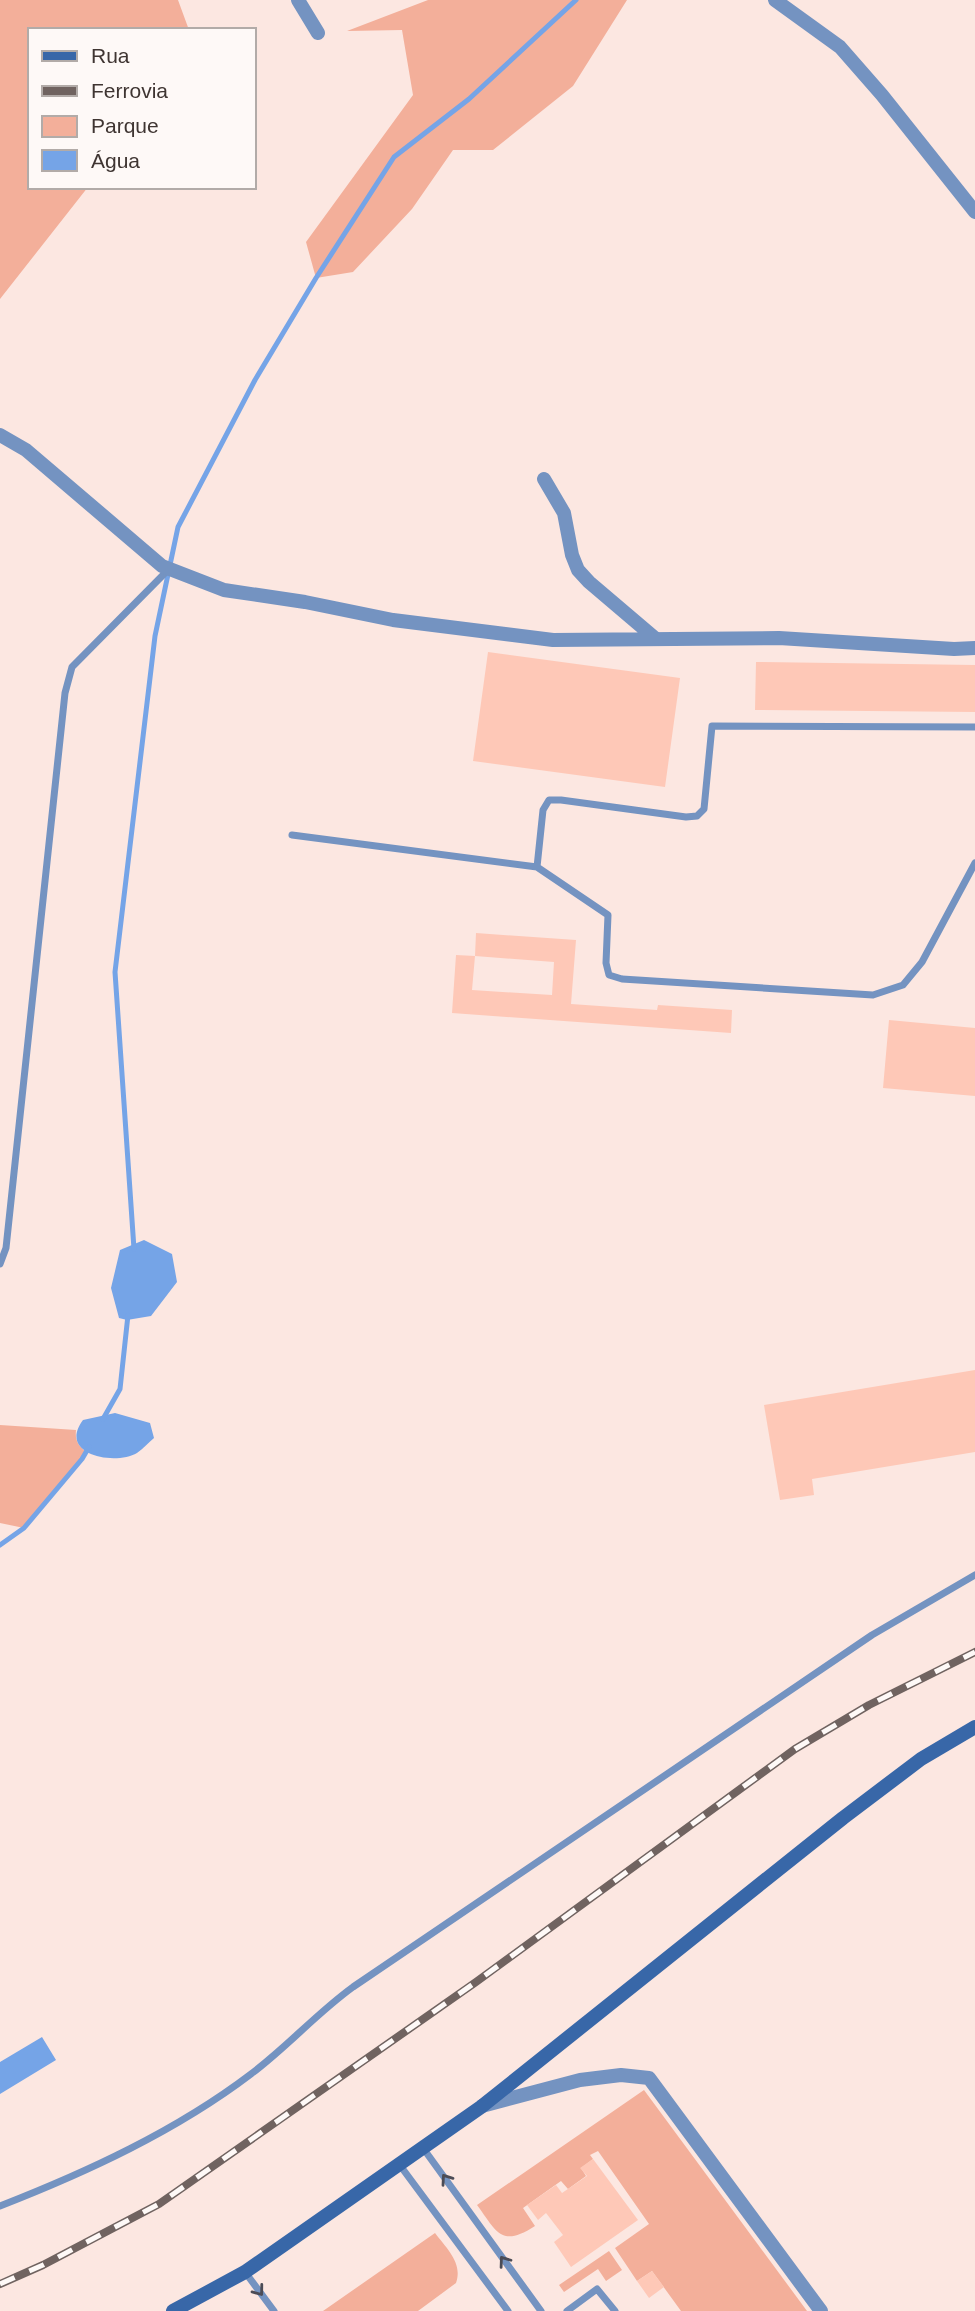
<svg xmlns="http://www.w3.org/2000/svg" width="975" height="2311" viewBox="0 0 975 2311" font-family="Arial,sans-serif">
	<rect width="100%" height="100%" fill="#fce7e1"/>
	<path fill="#f3af9a" d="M0,0H178L189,30H30V187H88L0,299Z
		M428,0H627L573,86L493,150H453L412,209L353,272L316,278L306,242L413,95L402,30L347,31Z
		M0,1425L76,1430C75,1441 78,1445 86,1452L24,1528L0,1523Z
		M644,2090L807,2311H681L652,2271L637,2281L615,2248L649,2224L598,2151L590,2155L593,2159L581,2168L586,2176L568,2189L561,2181L523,2208L535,2226C501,2248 497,2232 477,2205Z
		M435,2233C447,2249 463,2263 456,2283L418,2311H323Z
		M609,2251L622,2270L606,2281L598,2269L564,2292L559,2285Z"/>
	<path fill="#75a4e7" d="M144,1240L172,1254L177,1282L151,1316L127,1320L119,1318L111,1288L120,1250Z
		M115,1413L150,1423L154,1438C149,1442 143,1449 137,1453C115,1466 57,1455 83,1420Z
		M42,2037L56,2060L0,2094V2062Z"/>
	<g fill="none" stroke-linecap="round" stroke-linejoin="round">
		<path stroke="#75a4e7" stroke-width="5" d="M134,1249L115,972L155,636L178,527L255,380L316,278L394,157L469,99L576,0
			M103,1419L120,1389L128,1315
			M0,1545L24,1528L82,1459L89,1447"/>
	</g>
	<path fill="#fec8b7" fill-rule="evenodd" d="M488,652L680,678L665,787L473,761Z
		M756,662L975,665V712L755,710Z
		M476,933L576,940L571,1004L657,1010L658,1005L732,1010L731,1033L452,1013L456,955L475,956ZM475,956L554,962L552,995L472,990Z
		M889,1020L975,1028V1096L883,1088Z
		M975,1370V1452L812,1479L814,1495L780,1500L764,1405Z
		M593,2159L638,2220L571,2267L554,2242L563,2235L546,2213L538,2220L527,2205L556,2185L562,2193L587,2176L580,2168Z
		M652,2271L664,2287L649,2298L637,2281Z"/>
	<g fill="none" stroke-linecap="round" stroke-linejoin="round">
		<path stroke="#7493c1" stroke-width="7" d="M292,835L537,867L543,810L549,800H561L686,817L697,816L704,809L712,726L975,727
			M537,867L608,915L606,963L609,975L622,979L873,995L903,985L922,962L975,863
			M0,1264L6,1248L65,693L72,667L168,570
			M423,2148L541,2311
			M399,2164L508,2311
			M0,2206C87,2172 176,2131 251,2074C287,2047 317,2013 353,1987L872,1635L975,1575
			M245,2272L274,2311
			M567,2311L597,2289L615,2311"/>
		<path stroke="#7493c1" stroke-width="14" d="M298,0L318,33
			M775,0L840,47L882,95L975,212
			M0,435L26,450L162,566L224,590L305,602L393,620L553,640L779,638L954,649L975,648
			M544,479L564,513L572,555L578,570L589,582L656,639
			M482,2106L580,2080L621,2075L649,2078L821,2311"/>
		<path stroke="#3867a8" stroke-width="14" d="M173,2311L245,2272L481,2107L843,1818L921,1759L975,1727"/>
		<defs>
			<path id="rail" d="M0,2284L43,2265L159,2204L476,1982L795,1749L869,1705L975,1652"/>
		</defs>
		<use href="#rail" stroke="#706360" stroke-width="8"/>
		<use href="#rail" stroke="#fef9f7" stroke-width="5" stroke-dasharray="16" stroke-linecap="butt"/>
	</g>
	<defs><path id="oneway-chevron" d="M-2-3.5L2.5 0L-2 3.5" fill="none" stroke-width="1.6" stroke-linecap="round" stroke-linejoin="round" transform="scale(1.75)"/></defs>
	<g stroke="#4c4c56">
		<use href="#oneway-chevron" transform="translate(446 2179) rotate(-125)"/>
		<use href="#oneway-chevron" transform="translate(504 2261) rotate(-126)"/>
		<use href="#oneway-chevron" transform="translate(259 2291) rotate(53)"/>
	</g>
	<rect x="28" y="28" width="228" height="161" fill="#fef9f7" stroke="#b2aba8" stroke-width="2"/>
	<rect x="42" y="51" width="35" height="10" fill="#3867a8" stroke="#b2aba8" stroke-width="2"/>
	<text x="91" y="63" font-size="21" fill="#3f3532">Rua</text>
	<rect x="42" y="86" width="35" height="10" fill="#706360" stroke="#b2aba8" stroke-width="2"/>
	<text x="91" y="98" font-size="21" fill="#3f3532">Ferrovia</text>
	<rect x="42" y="116" width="35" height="21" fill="#f3af9a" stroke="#b2aba8" stroke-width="2"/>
	<text x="91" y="133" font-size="21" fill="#3f3532">Parque</text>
	<rect x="42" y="150" width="35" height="21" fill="#75a4e7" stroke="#b2aba8" stroke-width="2"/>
	<text x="91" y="168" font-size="21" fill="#3f3532">Água</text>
</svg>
